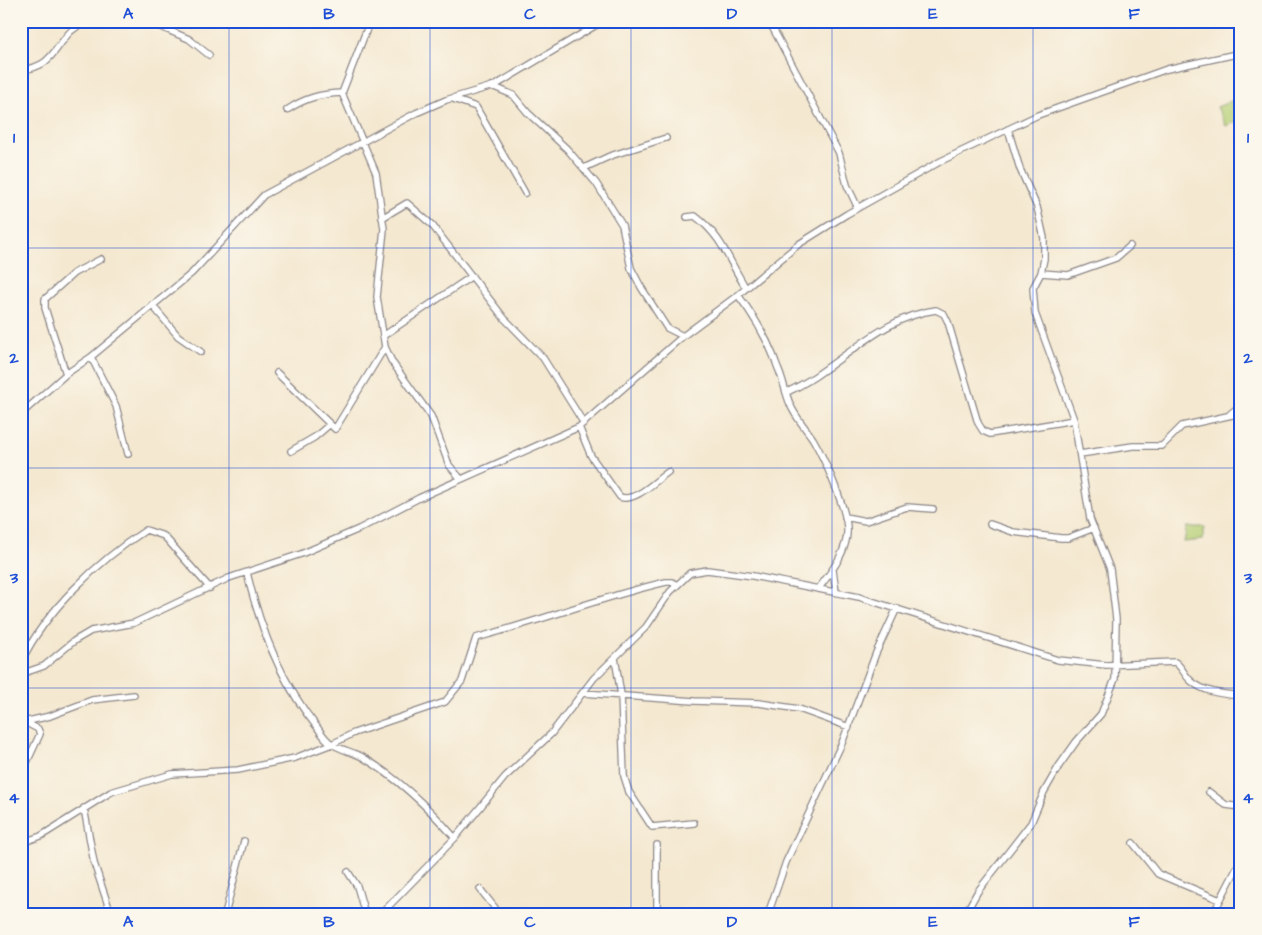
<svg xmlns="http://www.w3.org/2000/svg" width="1262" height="935" viewBox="0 0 1262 935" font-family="'Architects Daughter',sans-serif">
	<rect width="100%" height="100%" fill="#fbf7ec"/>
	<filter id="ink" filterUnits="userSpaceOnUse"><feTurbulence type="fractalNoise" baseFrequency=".02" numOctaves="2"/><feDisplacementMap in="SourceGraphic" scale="10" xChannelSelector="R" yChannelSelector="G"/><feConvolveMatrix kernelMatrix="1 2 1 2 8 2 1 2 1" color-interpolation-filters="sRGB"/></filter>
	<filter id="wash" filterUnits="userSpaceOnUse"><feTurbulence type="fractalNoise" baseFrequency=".0096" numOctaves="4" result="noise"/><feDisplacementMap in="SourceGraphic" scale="20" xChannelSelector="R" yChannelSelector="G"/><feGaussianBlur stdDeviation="1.12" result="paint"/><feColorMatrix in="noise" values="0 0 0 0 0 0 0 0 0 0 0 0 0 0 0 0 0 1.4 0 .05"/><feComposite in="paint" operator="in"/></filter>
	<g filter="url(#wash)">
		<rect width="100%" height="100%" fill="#f4e8d0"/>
		<path fill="#b5cf75" stroke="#6c7858" d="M1236,99L1241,109V119L1226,126L1217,107Z
			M1187,527H1205L1202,540L1184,542Z"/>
	</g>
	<g filter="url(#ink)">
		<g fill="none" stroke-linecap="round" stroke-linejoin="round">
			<defs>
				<path id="minor" d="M147,21L189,39L209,55
					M370,21L342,93L376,173L384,229L377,297L385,347L392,362L431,416L449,465L461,479
					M769,21L839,153L847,185L858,208
					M21,70C50,67 52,53 69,33C73,29 80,25 85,21
					M492,86L513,95L528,113L567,149L596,183L622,225L631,268L641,287L667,328L683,336
					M453,99L476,107L525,193
					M287,110C305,98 320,94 342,93
					M584,168L610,156L666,138
					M687,217L695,216C723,237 728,260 746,288
					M382,218L407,203L432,225L504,318L543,358L583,422
					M1041,273L1068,275L1116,258L1130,246
					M738,295C754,316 769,342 778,368C783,379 785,392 790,404C795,417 805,427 813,439C824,458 845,505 847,527C849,549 832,571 819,588
					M152,305L178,336L201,352
					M383,336L472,276
					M91,357L116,406L128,454
					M277,373L335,429L385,347
					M66,374L45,308V299L74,273L101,259
					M787,392C838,369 878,317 936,310L944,314L948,322L978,423L983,431L990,434L1074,420
					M21,414L66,374L91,357L192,273L264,195L416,113L446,100L496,85L603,21
					M1230,414L1241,405
					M579,427L591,456L620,497C635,503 656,480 668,472
					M291,451L315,437L329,425
					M1080,454L1133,446H1162L1182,426L1241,413
					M845,517L866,521L907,507L933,509
					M990,524L1013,532L1061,538H1068L1094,528
					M833,570L836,592
					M247,573C260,628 281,683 317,727C321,733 327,741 332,744C341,750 354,752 364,758C399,779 428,807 455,838
					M615,658L621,695L624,776L629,792L652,827L694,823
					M21,662C46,610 98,561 146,530L164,536L210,588
					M21,674L44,666L74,641L91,631L134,623L229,578L301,554L359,529L419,498L579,427L683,336L738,295L799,244L847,214L941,161L1038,115L1167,69L1241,53
					M583,693L694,701L759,703L799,709L849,727
					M23,721L38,729L40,734L27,762
					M24,722L50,716L92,700L134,695
					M1209,792L1226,805L1241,807
					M84,808L94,863L111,914
					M21,843L41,836L111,792L172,774L238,770L295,758L332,744L354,733L445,702L462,681L476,638C540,621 601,597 666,582H672L677,585
					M1133,843L1158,874L1220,900
					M657,845V914
					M348,872L357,886L365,914
					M480,889L495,908L496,914
					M225,914L244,841
					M381,914L455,838L505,777L551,734L594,678L646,627L670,592L690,573L707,570L753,576L859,597L1058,660L1106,665L1175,662C1183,668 1184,675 1191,681C1205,693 1223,694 1241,696
					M768,914L786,862L842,743L876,653L897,608
					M965,914L978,891L1031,823L1044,792L1059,766L1076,742L1101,714L1115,679L1116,619L1110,569L1090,519L1074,420L1035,313L1033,288L1041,273L1044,259V238L1037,207L1020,169L1008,129
					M1213,914L1241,860"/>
			</defs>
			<use href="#minor" stroke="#8b8586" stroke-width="8"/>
			<use href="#minor" stroke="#fff" stroke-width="5.5"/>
		</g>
	</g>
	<path fill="none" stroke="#1d4ed8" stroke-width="1" stroke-opacity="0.55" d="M229,21V914M430,21V914M631,21V914M832,21V914M1033,21V914M21,248H1241M21,468H1241M21,688H1241"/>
	<rect width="1262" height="935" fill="none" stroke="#fbf7ec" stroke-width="55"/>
	<rect x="28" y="28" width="1206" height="880" fill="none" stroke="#1d4ed8" stroke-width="2"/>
	<g font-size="16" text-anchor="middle" font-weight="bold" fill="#1d4ed8">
		<text x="128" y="19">A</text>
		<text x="329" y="19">B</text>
		<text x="530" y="19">C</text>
		<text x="732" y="19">D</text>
		<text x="933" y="19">E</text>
		<text x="1134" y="19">F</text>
		<text x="14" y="143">1</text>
		<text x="1248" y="143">1</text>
		<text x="14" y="363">2</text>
		<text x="1248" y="363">2</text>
		<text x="14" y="583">3</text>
		<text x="1248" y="583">3</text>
		<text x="14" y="803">4</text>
		<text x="1248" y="803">4</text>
		<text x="128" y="927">A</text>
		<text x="329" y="927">B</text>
		<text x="530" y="927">C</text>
		<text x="732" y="927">D</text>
		<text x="933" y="927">E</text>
		<text x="1134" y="927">F</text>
	</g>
</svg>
